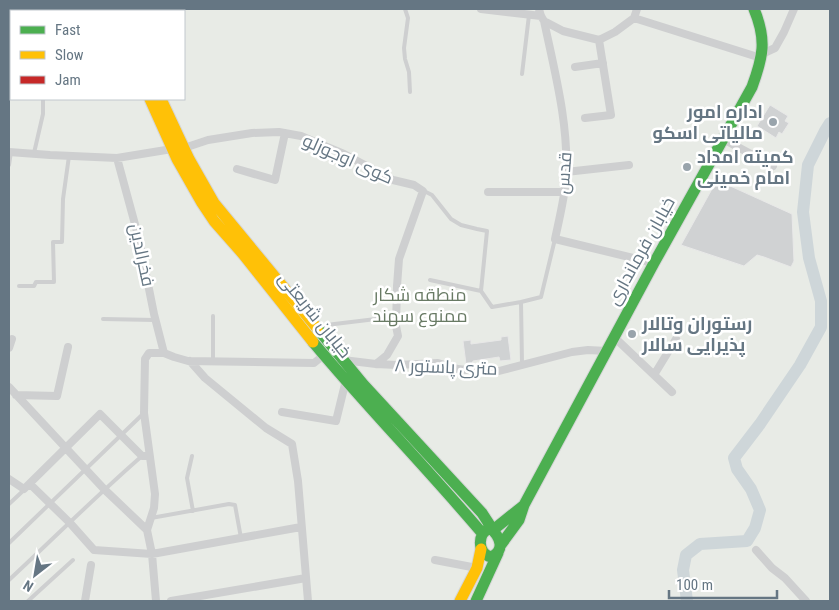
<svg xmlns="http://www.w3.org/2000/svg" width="839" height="610" viewBox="0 0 839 610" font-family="'Roboto Condensed',Cairo,sans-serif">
	<rect width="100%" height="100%" fill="#f9f9f9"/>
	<path fill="#e8ebe6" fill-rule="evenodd" d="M9,9H830V601H9ZM11,11H184V99H11Z"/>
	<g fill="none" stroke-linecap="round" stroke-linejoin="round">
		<path stroke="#ced6d9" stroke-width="12" d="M687,601L683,570L686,555L700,544L747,541L755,528L760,510L751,489L737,469L734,458L760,424L800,365L821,327V301L809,258L803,212L808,165L825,131L830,123"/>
	</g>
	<path fill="#d0d2d3" stroke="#e8e8e8" d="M770,105L788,116L785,121L789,123L782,134L779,132L776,138L757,126Z
		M717,180L792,214L794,261L791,267L764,257L757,255L744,266L681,245Z
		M508,336L511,360L500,361L499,357L473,361L472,364H466L463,341L471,340V344L501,340V337Z"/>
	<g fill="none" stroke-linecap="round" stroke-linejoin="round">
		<defs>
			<path id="fast" d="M122,9L123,11
				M27,11L31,9
				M9,23L11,22
				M317,328L363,384L482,513L493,530L523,506
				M313,342C367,407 427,468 482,533
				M490,528C500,536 506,551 491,557C477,553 477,533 490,528Z
				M500,546L519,520L524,505L654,263L752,87C763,57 767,40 754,9
				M476,601L498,553"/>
			<path id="slow" d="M150,99L177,159L202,203L214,221L243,254L313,342
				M161,99L189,159L214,203L317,328
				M460,601L477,568L481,549"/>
			<path id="jam" d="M110,9L112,11"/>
		</defs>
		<use href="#fast" stroke="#d5d6d7" stroke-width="13"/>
		<use href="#slow" stroke="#d5d6d7" stroke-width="13"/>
		<use href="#jam" stroke="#d5d6d7" stroke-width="13"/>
		<path stroke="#cecfd0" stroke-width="4" d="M405,9L408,18L404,48L405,59L409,72L410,92
			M522,74L529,15
			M34,153L43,114V99
			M9,165L11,152
			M424,191L432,195L451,219L461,225L477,229L487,231L481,291L492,307L521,302
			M430,280L481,291
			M19,286H34L36,282H54L53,242H62L63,199L69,156
			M213,316V361
			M103,319L155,320
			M318,326L376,319
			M522,364L521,302L541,297L555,239
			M192,456L187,478L193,511
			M9,504L24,490
			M151,518L229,504L235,505L241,538
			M9,543L144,413
			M9,580C53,539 96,496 142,456
			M28,601L73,560"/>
		<path stroke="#cecfd0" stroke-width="8" d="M481,9L541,16
			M539,9L541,16L544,21C555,73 569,125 566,178C565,196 559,220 555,239L654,263
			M634,18L761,58
			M544,21L563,31L599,40
			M599,40L615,32L634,18L637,9
			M762,54L775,48L784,32L794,9
			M575,67L603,63
			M585,118L611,115L599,40
			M723,139L773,166
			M184,148L208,140L252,133L279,132L301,136L344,154L393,180L414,185L423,191L399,259L397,286L396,326L398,336L387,355L376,364
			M9,152L50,155L117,158L172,149
			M117,158L139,239L154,314L164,353
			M237,169L275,180L285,133
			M566,172L629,165
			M488,192H564
			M614,337L672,392
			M9,348L12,339
			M343,360L376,364L397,365L438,363L458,369L486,372L499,371L572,352L588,350L607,351
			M190,361L205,378L266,428L292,444L298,481L308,601
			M654,375L676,339
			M9,387L104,489L147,530
			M16,395L57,396L68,347
			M282,412L336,421L346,380
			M9,479L24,489L100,414L142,456H148
			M30,484L70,523L94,550L152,554L301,527
			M756,550L772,568L785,578L806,601
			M435,560L477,568
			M85,601L91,565
			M156,601L152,554L147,530L154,508L155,494L144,413L145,359L149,353H164L174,357L188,361L314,363L324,355
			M171,601L306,578"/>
		<use href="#fast" stroke="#4caf50" stroke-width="11"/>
		<use href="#slow" stroke="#ffc107" stroke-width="11"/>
		<use href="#jam" stroke="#c62828" stroke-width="11"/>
	</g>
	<g fill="#99a4ac" stroke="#fff" stroke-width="2">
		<circle cx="773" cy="122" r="5"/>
		<circle cx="687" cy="167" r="5"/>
		<circle cx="632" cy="334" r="5"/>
	</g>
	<g text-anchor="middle" stroke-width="5" stroke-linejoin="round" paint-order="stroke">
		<g font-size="18" font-weight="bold" fill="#657683" stroke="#fff" text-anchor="start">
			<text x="763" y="118" text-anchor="end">اداره امور<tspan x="763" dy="21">مالیاتی اسکو</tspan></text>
			<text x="697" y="163">کمیته امداد<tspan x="697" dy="21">امام خمینی</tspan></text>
			<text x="642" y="330">رستوران وتالار<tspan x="642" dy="21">پذیرایی سالار</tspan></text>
		</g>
		<g font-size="18" fill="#657683" stroke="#fff">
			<text transform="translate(348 159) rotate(24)" y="6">کوی اوجوزلو</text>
			<text transform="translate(564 173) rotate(-86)" y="6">قدس</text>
			<text transform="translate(641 251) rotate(-61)" y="6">خیابان فرمانداری</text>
			<text transform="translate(142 255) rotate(78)" y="6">فخرالدین</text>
			<text transform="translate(315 315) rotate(51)" y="6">خیابان شریعتی</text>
			<text transform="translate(446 367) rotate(2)" y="6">۸ متری پاستور</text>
		</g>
		<g font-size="18" fill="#687a64" stroke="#fff">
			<text x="420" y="301">منطقه شکار<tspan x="420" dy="21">ممنوع سهند</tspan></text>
		</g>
	</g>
	<rect width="839" height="610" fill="none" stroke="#657683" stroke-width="20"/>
	<rect x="10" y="10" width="175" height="90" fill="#ffffff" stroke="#c1c8cd"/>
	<rect x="20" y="26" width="25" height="8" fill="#4caf50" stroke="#c1c8cd"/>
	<text x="55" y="35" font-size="15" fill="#657683">Fast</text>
	<rect x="20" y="51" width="25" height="8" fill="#ffc107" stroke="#c1c8cd"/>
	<text x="55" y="60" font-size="15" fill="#657683">Slow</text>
	<rect x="20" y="76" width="25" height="8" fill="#c62828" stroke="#c1c8cd"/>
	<text x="55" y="85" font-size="15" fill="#657683">Jam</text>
	<g transform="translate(35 575) rotate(211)" stroke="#ffffff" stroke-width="4" paint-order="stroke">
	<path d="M0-4L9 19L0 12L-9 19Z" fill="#657683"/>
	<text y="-8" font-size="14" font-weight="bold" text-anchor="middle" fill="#657683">N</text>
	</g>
	<path d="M669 590v8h108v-8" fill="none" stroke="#657683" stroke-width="2.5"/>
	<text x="676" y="590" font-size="15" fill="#657683" stroke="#ffffff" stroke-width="4" paint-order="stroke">100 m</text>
</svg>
